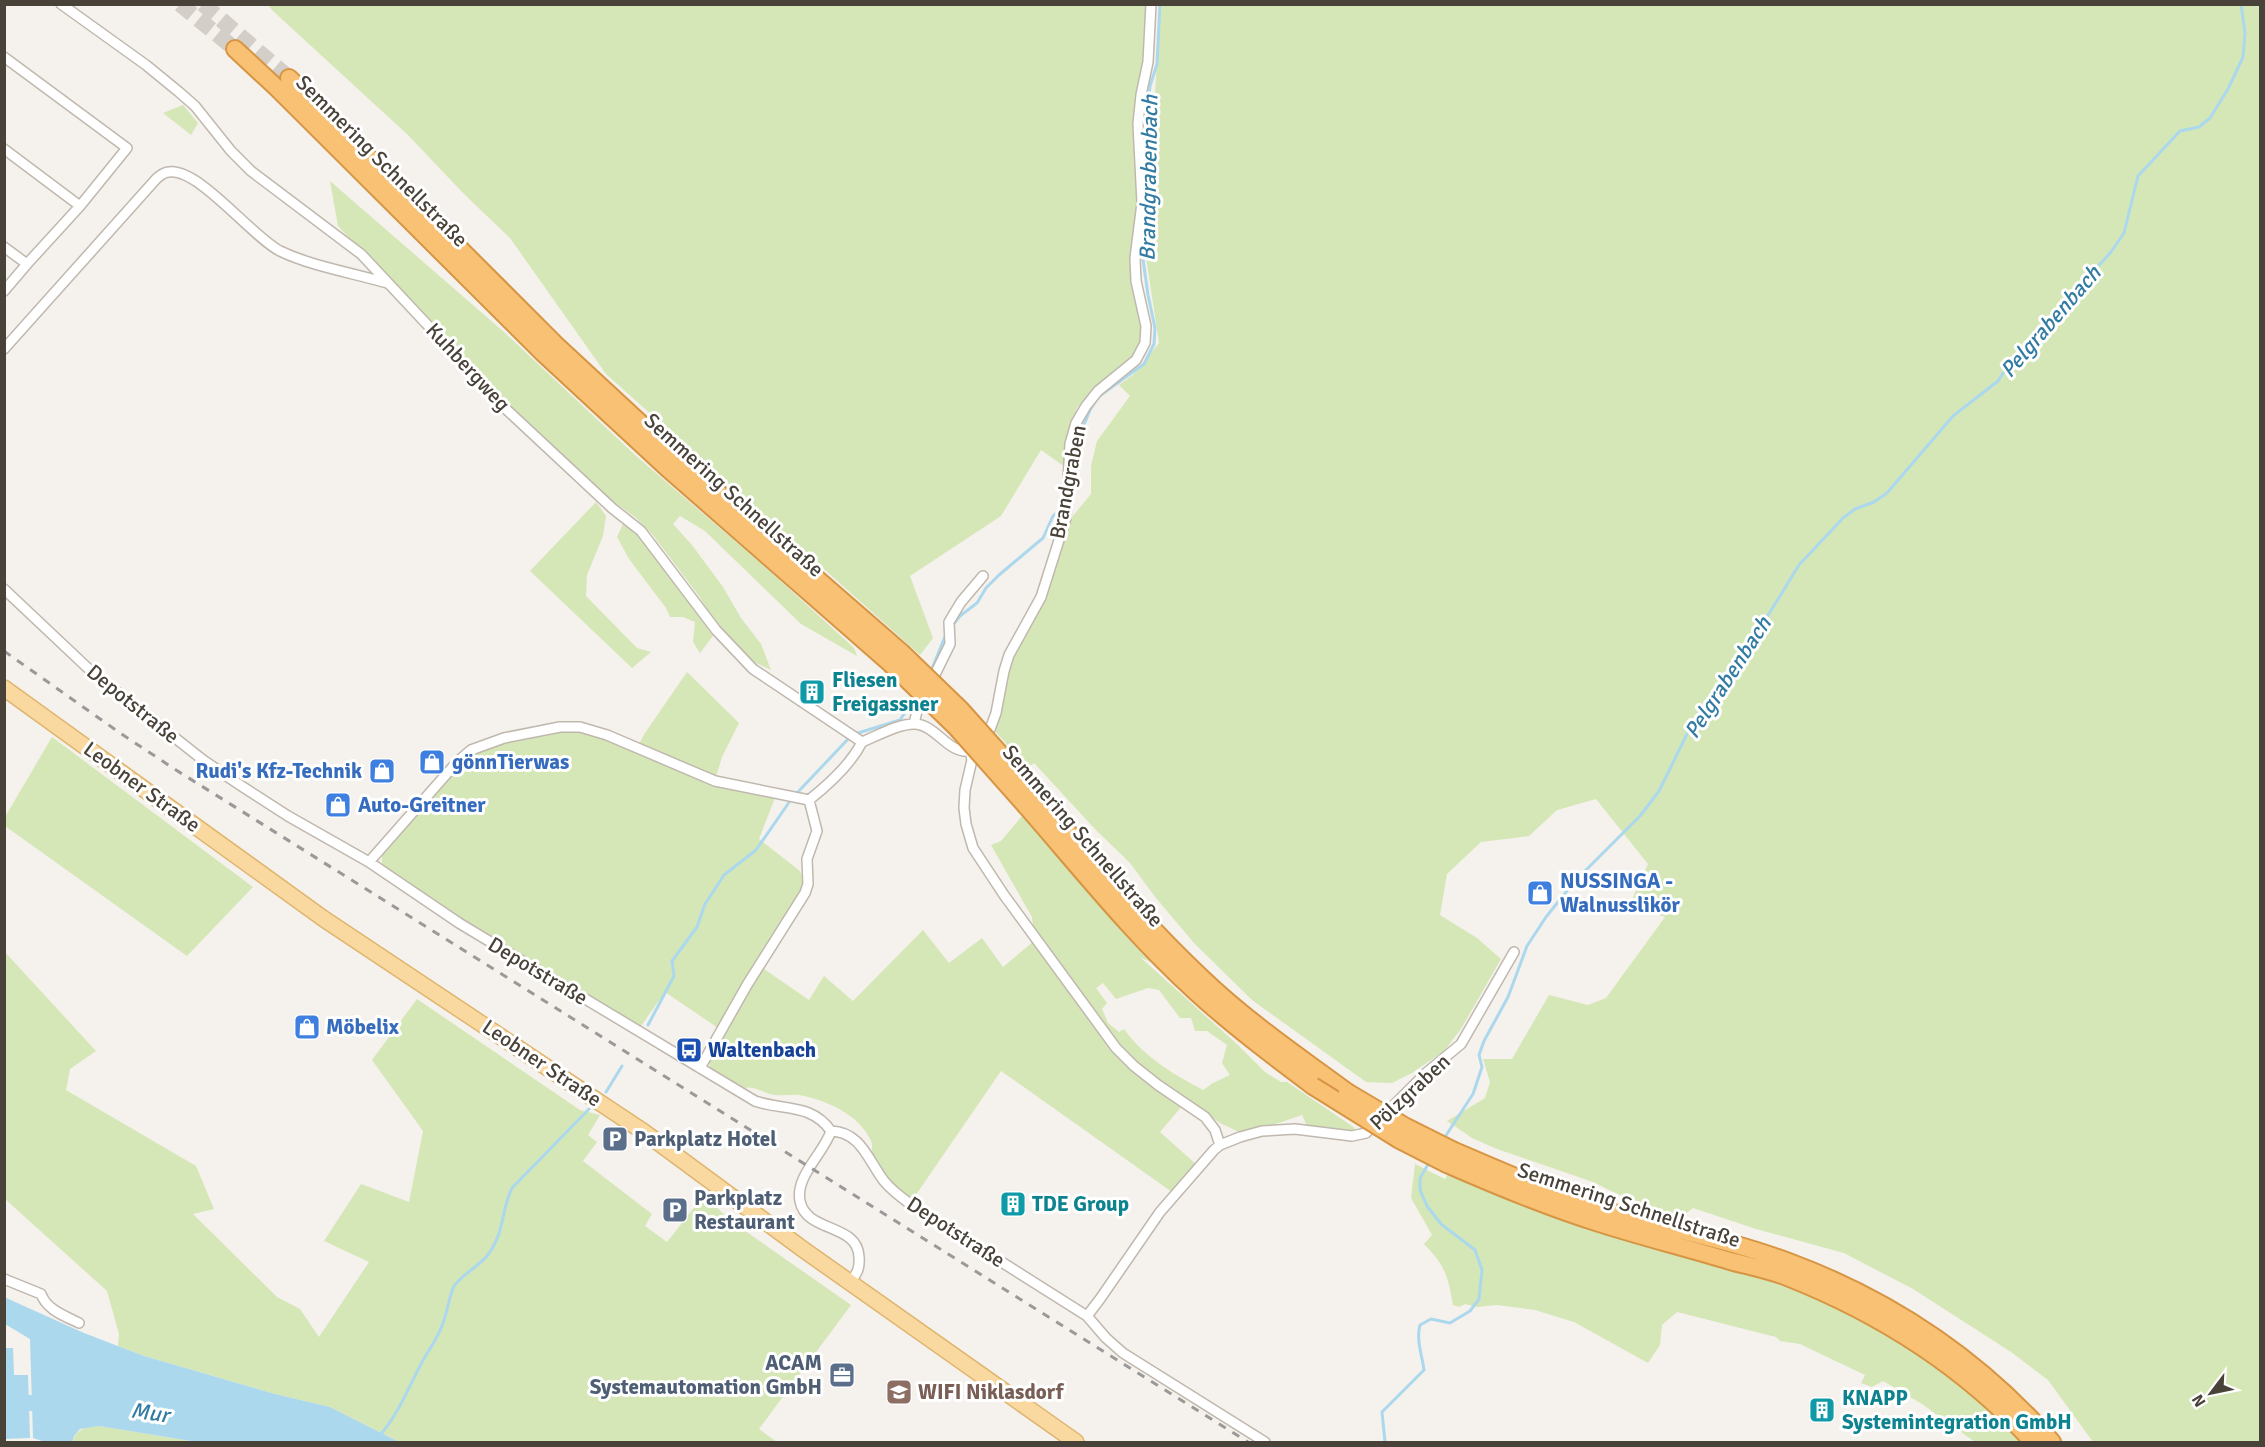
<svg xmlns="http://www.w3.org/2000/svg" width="2265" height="1447" viewBox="0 0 2265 1447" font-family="Signika,sans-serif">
	<rect width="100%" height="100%" fill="#f5f1ec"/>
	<path fill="#d5e7b7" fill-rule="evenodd" d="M268,5H1147V40L1136,118L1135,150L1139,182L1132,249V265L1142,328L1140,344L1130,363L1090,393L1077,408L1069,434L1065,467L1041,450L1001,516L910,576L933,638L920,655L606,374L510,238L464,194L408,135L273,11Z
		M1160,5H2260V1442H2093L2048,1380L2011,1352L1913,1289L1844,1253L1756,1229L1693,1208L1684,1215L1644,1207L1593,1182L1497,1149L1472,1138L1447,1121L1485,1098L1490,1082L1483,1059H1512L1549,995L1588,1005L1606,998L1665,917L1630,904L1648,864L1596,799L1557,810L1529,836L1481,842L1447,874L1440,915L1477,938L1501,959L1461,1029L1444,1051L1412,1073L1392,1083L1366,1082L1252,1000L1194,943L1156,898L1130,863L1096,830L1034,763L1028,768L994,730L1006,672L1068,522L1091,494V466L1097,441L1130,396L1119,385L1134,374L1159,343L1146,257Z
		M183,105L198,123L191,135L163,113Z
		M330,181L504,332L635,455L772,573L854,648L857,656L801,624L705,531L680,516L673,524L692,545L723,587L741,618L761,644L771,670L750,660L719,628L699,596L652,534L635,517L604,495L509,408L338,226Z
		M596,502L606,516L603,536L587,575L586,596L637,648L651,652L632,668L530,571Z
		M623,524L641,538L713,636L700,653L693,642L695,622L683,617H670L666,608L629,559L617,537Z
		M687,672L739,723L722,757L716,777L639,744L645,733Z
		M560,731L591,734L714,784L775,798L759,839L800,871L804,882L803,891L718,1028L665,992L641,1026C554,977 468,924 385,868L382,863V851L457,766C487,742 522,737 560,731Z
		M52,737L253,887L187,956L5,826V817Z
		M1022,816L1152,963L1140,957L1238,1045L1265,1072L1281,1082H1287L1355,1128L1353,1133L1315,1129L1307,1126L1302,1115L1273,1125L1256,1127L1239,1132L1220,1123L1131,1059L1096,1020L1034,935L1032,917L991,845L1001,841ZM1103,983L1116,999L1148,988L1159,990L1180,1018H1191L1195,1031H1207L1227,1045L1222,1063L1230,1075L1213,1083L1203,1090C1172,1073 1145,1058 1124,1029L1119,1032L1108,1023L1102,1009L1107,1003L1096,988Z
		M806,899H808L764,969L809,1000L824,976L853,1001L923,930L949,963L982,938L1003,967L1034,941L1090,1021L1122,1059L1183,1105L1160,1132L1197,1165L1172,1192L1001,1071L913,1199C895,1187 882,1173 873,1154C871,1149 873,1146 871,1141C859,1114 826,1100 799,1095C791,1094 783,1096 775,1095C765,1094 754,1085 745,1088L710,1068L709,1061L745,993Z
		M4,951L96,1051L70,1069L66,1090L196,1166L214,1209L193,1214L277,1297L300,1309L319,1337L369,1262L324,1241L361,1184L409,1202L423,1131L372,1060L417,999L580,1110L600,1115L588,1135L597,1142L583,1161L652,1214L645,1226L667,1242L704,1195L731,1221L851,1305L759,1429L777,1442H399L330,1407L275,1394L144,1356L118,1346L119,1334L107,1291L5,1199Z
		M1415,1164L1445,1179L1448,1174C1496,1196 1546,1216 1596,1232C1660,1251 1726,1265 1788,1288C1877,1321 1958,1373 2022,1442H1975L1922,1404L1883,1381L1872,1387L1861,1383L1865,1375L1800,1344L1780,1341L1776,1337L1677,1312L1662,1325L1660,1345L1648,1363L1574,1322L1535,1310L1497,1305L1477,1307L1465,1304L1459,1307L1453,1305C1448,1276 1445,1265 1424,1244L1432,1235L1411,1198Z
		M99,1426L197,1442H72C77,1428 85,1428 99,1426Z"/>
	<path fill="#acd8ee" d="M4,1297L84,1333L144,1356L275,1394L330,1407L399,1442H197L99,1426L80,1429L74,1436L72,1442H45L33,1438L30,1339L5,1324Z
		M5,1348H13L14,1375H28L30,1438L5,1439Z"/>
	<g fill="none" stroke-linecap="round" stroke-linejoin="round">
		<path stroke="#acd8ee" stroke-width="3" d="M1071,496L1075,476L1077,442L1090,410L1098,397L1144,364L1154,344L1155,328L1148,295L1143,259L1150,186L1145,132L1150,86L1157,64L1160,4
			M952,626L960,616L977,603L986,588L999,575L1043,538L1053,516L1063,507
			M931,671L946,634
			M858,733L900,720L917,695
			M797,793L849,738
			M648,1025L674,976L672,961L697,927L705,904L724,875L756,850L790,801
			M606,1092L622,1066
			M1443,1140L1473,1094L1482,1067L1479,1055L1484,1041L1508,997L1527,946L1546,917L1574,882L1640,816L1659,791L1689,730L1702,707L1733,672L1799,565L1843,518L1855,509L1874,502L1887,493L1953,416L1998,381L2009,364L2111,252L2124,233L2138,176L2180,131L2199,127L2210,118L2228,89L2243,57L2245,33L2241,4
			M380,1435C397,1416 407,1391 419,1368C426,1353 438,1339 443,1323C447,1312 449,1299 453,1288C457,1278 479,1266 487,1256C506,1231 500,1212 512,1188L589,1109
			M1385,1442L1382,1412L1424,1370C1422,1355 1416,1340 1420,1325L1431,1319L1450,1323L1470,1311L1479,1299L1482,1270L1475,1250L1441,1224L1427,1206L1420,1190V1178L1430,1161"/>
		<path stroke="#acd8ee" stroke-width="16" d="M4,1402L56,1404"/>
		<path stroke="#d3cec8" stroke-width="16" stroke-dasharray="16 8" stroke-linecap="butt" d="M180,4L235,49
			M203,4L289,78"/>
		<defs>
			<path id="minor" d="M61,4L146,65L179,92L195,106L231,151L251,171L361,254L507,410L612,508L641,531L716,630L753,669L862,742
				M4,57L127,148L80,206L27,264L4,291
				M4,149L80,206
				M4,247L27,264
				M4,349L157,178C161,175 164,172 169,172C199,168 251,236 280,251C311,266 353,273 387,283
				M4,589L93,673L203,760L240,785L288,816L369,862L459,923L755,1101C784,1111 811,1103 831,1131
				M914,724L917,711L950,644L949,622L961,602L983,576
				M983,739L989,732L996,713L1004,671L1009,655L1041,597L1066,518L1070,444L1076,423L1086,406L1098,391L1136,360L1145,343L1146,326L1136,281L1135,258L1142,203L1138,124L1141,95L1148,62L1151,4
				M369,862L457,762L471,750L504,738L560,727H580L607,735L715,781L809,800C828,785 851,764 862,742C877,736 899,723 916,724C937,726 948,754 970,751L972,760L965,790L964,808L966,824L973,848L1004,895L1116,1048L1134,1066L1158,1085L1205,1117L1215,1130L1220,1145
				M700,1068L747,985L805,893L808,884L807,859L817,831L809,800
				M831,1131C861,1132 868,1160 884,1181C892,1191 902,1198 913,1206L1087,1316L1106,1338L1123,1353L1265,1442
				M831,1131C824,1153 795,1176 800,1201C806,1233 858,1223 859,1257C860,1268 857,1274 850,1282
				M4,1279L41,1294C47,1310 65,1316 79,1323
				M1087,1316L1100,1299L1160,1212L1214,1150L1220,1145L1240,1137L1262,1131L1295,1129L1352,1136L1366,1133L1426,1073L1461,1044L1514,952"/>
			<path id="primary" d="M4,688L324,919L644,1132L804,1250L1076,1442"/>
			<path id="motorway" d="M235,49L277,88L545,355L666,467L891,664
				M289,78L555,344L677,457L901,652
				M1038,796C1090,859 1143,923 1203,979C1247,1021 1298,1056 1347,1092
				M1026,806C1081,869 1133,935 1196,992C1233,1026 1273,1056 1313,1086
				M1454,1151C1504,1172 1554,1195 1606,1211C1667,1228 1730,1240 1789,1262C1891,1300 1981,1361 2052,1442
				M1447,1164C1497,1186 1547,1207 1599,1223C1643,1237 1687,1248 1730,1261C1749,1266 1769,1270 1787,1277C1881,1314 1965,1368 2033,1442"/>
		</defs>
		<use href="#minor" stroke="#c0b8ae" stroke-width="12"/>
		<use href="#primary" stroke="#dfb56f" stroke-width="18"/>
		<use href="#motorway" stroke="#d79543" stroke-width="20"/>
		<use href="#minor" stroke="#fff" stroke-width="9"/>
		<use href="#primary" stroke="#fad9a0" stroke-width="15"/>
		<use href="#motorway" stroke="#f8c174" stroke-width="16"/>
		<path stroke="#999" stroke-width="3" stroke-dasharray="8 8" stroke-linecap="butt" d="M4,651L120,733L176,770L1248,1442"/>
		<defs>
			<path id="motorway-bridge" d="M901,652L961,710L1038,796
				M891,664L956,727L1026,806
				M1313,1086L1398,1139L1447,1164
				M1347,1092L1406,1127L1454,1151"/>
		</defs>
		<use href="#motorway-bridge" stroke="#d79543" stroke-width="20" stroke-linecap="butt"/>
		<use href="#motorway-bridge" stroke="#f8c174" stroke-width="16"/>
	</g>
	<defs>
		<symbol id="building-square" viewBox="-11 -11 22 22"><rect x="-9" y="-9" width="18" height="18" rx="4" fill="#0f9aa8" stroke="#fff"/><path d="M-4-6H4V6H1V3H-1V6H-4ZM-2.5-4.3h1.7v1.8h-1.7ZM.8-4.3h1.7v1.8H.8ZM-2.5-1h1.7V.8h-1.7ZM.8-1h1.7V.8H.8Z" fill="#fff"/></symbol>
		<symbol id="shop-square" viewBox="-11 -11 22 22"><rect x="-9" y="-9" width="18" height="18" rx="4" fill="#3f7fe0" stroke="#fff"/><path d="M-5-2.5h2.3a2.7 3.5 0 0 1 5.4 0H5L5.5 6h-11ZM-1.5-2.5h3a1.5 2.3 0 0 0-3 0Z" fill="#fff"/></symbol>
		<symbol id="bus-square" viewBox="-11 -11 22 22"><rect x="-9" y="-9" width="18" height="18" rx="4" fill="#1a4fb4" stroke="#fff"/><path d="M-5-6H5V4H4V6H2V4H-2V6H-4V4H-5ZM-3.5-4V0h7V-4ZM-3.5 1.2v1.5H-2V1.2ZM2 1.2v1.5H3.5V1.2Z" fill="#fff"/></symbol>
		<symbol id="parking-square" viewBox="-11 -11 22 22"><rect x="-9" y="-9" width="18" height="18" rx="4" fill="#5c6f8a" stroke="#fff"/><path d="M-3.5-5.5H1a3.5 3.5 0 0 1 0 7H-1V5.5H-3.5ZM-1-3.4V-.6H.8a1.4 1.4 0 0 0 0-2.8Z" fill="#fff"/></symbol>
		<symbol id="office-square" viewBox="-11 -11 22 22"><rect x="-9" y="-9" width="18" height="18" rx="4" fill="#5c6f8a" stroke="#fff"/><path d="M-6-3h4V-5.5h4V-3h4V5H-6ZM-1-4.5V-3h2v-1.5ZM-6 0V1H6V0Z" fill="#fff"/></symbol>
		<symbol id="school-square" viewBox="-11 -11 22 22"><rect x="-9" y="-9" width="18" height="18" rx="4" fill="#8d6e63" stroke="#fff"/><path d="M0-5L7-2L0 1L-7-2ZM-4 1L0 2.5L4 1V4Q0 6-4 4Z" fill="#fff"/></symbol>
	</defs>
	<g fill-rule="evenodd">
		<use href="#building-square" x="797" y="677" width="30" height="30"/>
		<use href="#shop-square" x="417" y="747" width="30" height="30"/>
		<use href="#shop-square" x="367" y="756" width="30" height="30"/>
		<use href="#shop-square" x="323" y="790" width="30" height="30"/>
		<use href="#shop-square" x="1525" y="878" width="30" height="30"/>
		<use href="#shop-square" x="292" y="1012" width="30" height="30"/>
		<use href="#bus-square" x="674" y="1035" width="30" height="30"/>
		<use href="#parking-square" x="600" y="1124" width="30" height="30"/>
		<use href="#building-square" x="998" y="1189" width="30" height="30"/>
		<use href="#parking-square" x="660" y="1195" width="30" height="30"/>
		<use href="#office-square" x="827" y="1360" width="30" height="30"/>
		<use href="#school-square" x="884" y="1377" width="30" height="30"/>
		<use href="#building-square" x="1807" y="1395" width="30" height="30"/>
	</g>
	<g text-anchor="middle" stroke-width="6" stroke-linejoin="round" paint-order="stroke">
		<g font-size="21" fill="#494239" stroke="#fff">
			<text transform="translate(382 161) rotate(45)" y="7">Semmering Schnellstraße</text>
			<text transform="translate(468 367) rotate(47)" y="7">Kuhbergweg</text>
			<text transform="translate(1068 482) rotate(-79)" y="7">Brandgraben</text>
			<text transform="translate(734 495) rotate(42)" y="7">Semmering Schnellstraße</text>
			<text transform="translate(133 704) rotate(39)" y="7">Depotstraße</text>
			<text transform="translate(142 787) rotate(36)" y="7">Leobner Straße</text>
			<text transform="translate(1083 836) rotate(49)" y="7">Semmering Schnellstraße</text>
			<text transform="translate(538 971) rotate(31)" y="7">Depotstraße</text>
			<text transform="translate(542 1063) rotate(34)" y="7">Leobner Straße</text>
			<text transform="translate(1410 1092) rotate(-43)" y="7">Pölzgraben</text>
			<text transform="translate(1629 1205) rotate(18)" y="7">Semmering Schnellstraße</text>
			<text transform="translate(956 1232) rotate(33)" y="7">Depotstraße</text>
		</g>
		<g font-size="21" font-weight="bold" fill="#0d838f" stroke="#fff" text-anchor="start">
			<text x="832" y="687">Fliesen<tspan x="832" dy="24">Freigassner</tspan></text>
			<text x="1032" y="1211">TDE Group</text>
			<text x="1842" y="1405">KNAPP<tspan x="1842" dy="24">Systemintegration GmbH</tspan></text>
		</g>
		<g font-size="21" font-weight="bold" fill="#366cbe" stroke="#fff" text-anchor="start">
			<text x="452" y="769">gönnTierwas</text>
			<text x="362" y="778" text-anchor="end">Rudi's Kfz-Technik</text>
			<text x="358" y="812">Auto-Greitner</text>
			<text x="1560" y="888">NUSSINGA -<tspan x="1560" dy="24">Walnusslikör</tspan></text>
			<text x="326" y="1034">Möbelix</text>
		</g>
		<g font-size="21" font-weight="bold" fill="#164399" stroke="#fff" text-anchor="start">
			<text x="708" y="1057">Waltenbach</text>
		</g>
		<g font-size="21" font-weight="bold" fill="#4e5e75" stroke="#fff" text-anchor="start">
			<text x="634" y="1146">Parkplatz Hotel</text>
			<text x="694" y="1205">Parkplatz<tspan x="694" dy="24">Restaurant</tspan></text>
			<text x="822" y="1370" text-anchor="end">ACAM<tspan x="822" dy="24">Systemautomation GmbH</tspan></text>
		</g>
		<g font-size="21" font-weight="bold" fill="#785e54" stroke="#fff" text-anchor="start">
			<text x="918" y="1399">WIFI Niklasdorf</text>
		</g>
		<g font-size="22" font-style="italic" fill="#327ba2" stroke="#fff">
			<text transform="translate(1148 178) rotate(-89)" y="8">Brandgrabenbach</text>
			<text transform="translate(2050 321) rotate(-49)" y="8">Pelgrabenbach</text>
			<text transform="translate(1727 677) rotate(-57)" y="8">Pelgrabenbach</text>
			<text transform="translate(150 1412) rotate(8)" y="8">Mur</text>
		</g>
	</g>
	<rect width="2265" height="1447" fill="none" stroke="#494239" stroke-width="12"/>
	<g transform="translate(2211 1393) rotate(238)" stroke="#ffffff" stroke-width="4.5" paint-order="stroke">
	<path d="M0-4.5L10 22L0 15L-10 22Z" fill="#494239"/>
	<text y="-9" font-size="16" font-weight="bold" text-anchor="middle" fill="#494239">N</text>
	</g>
</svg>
